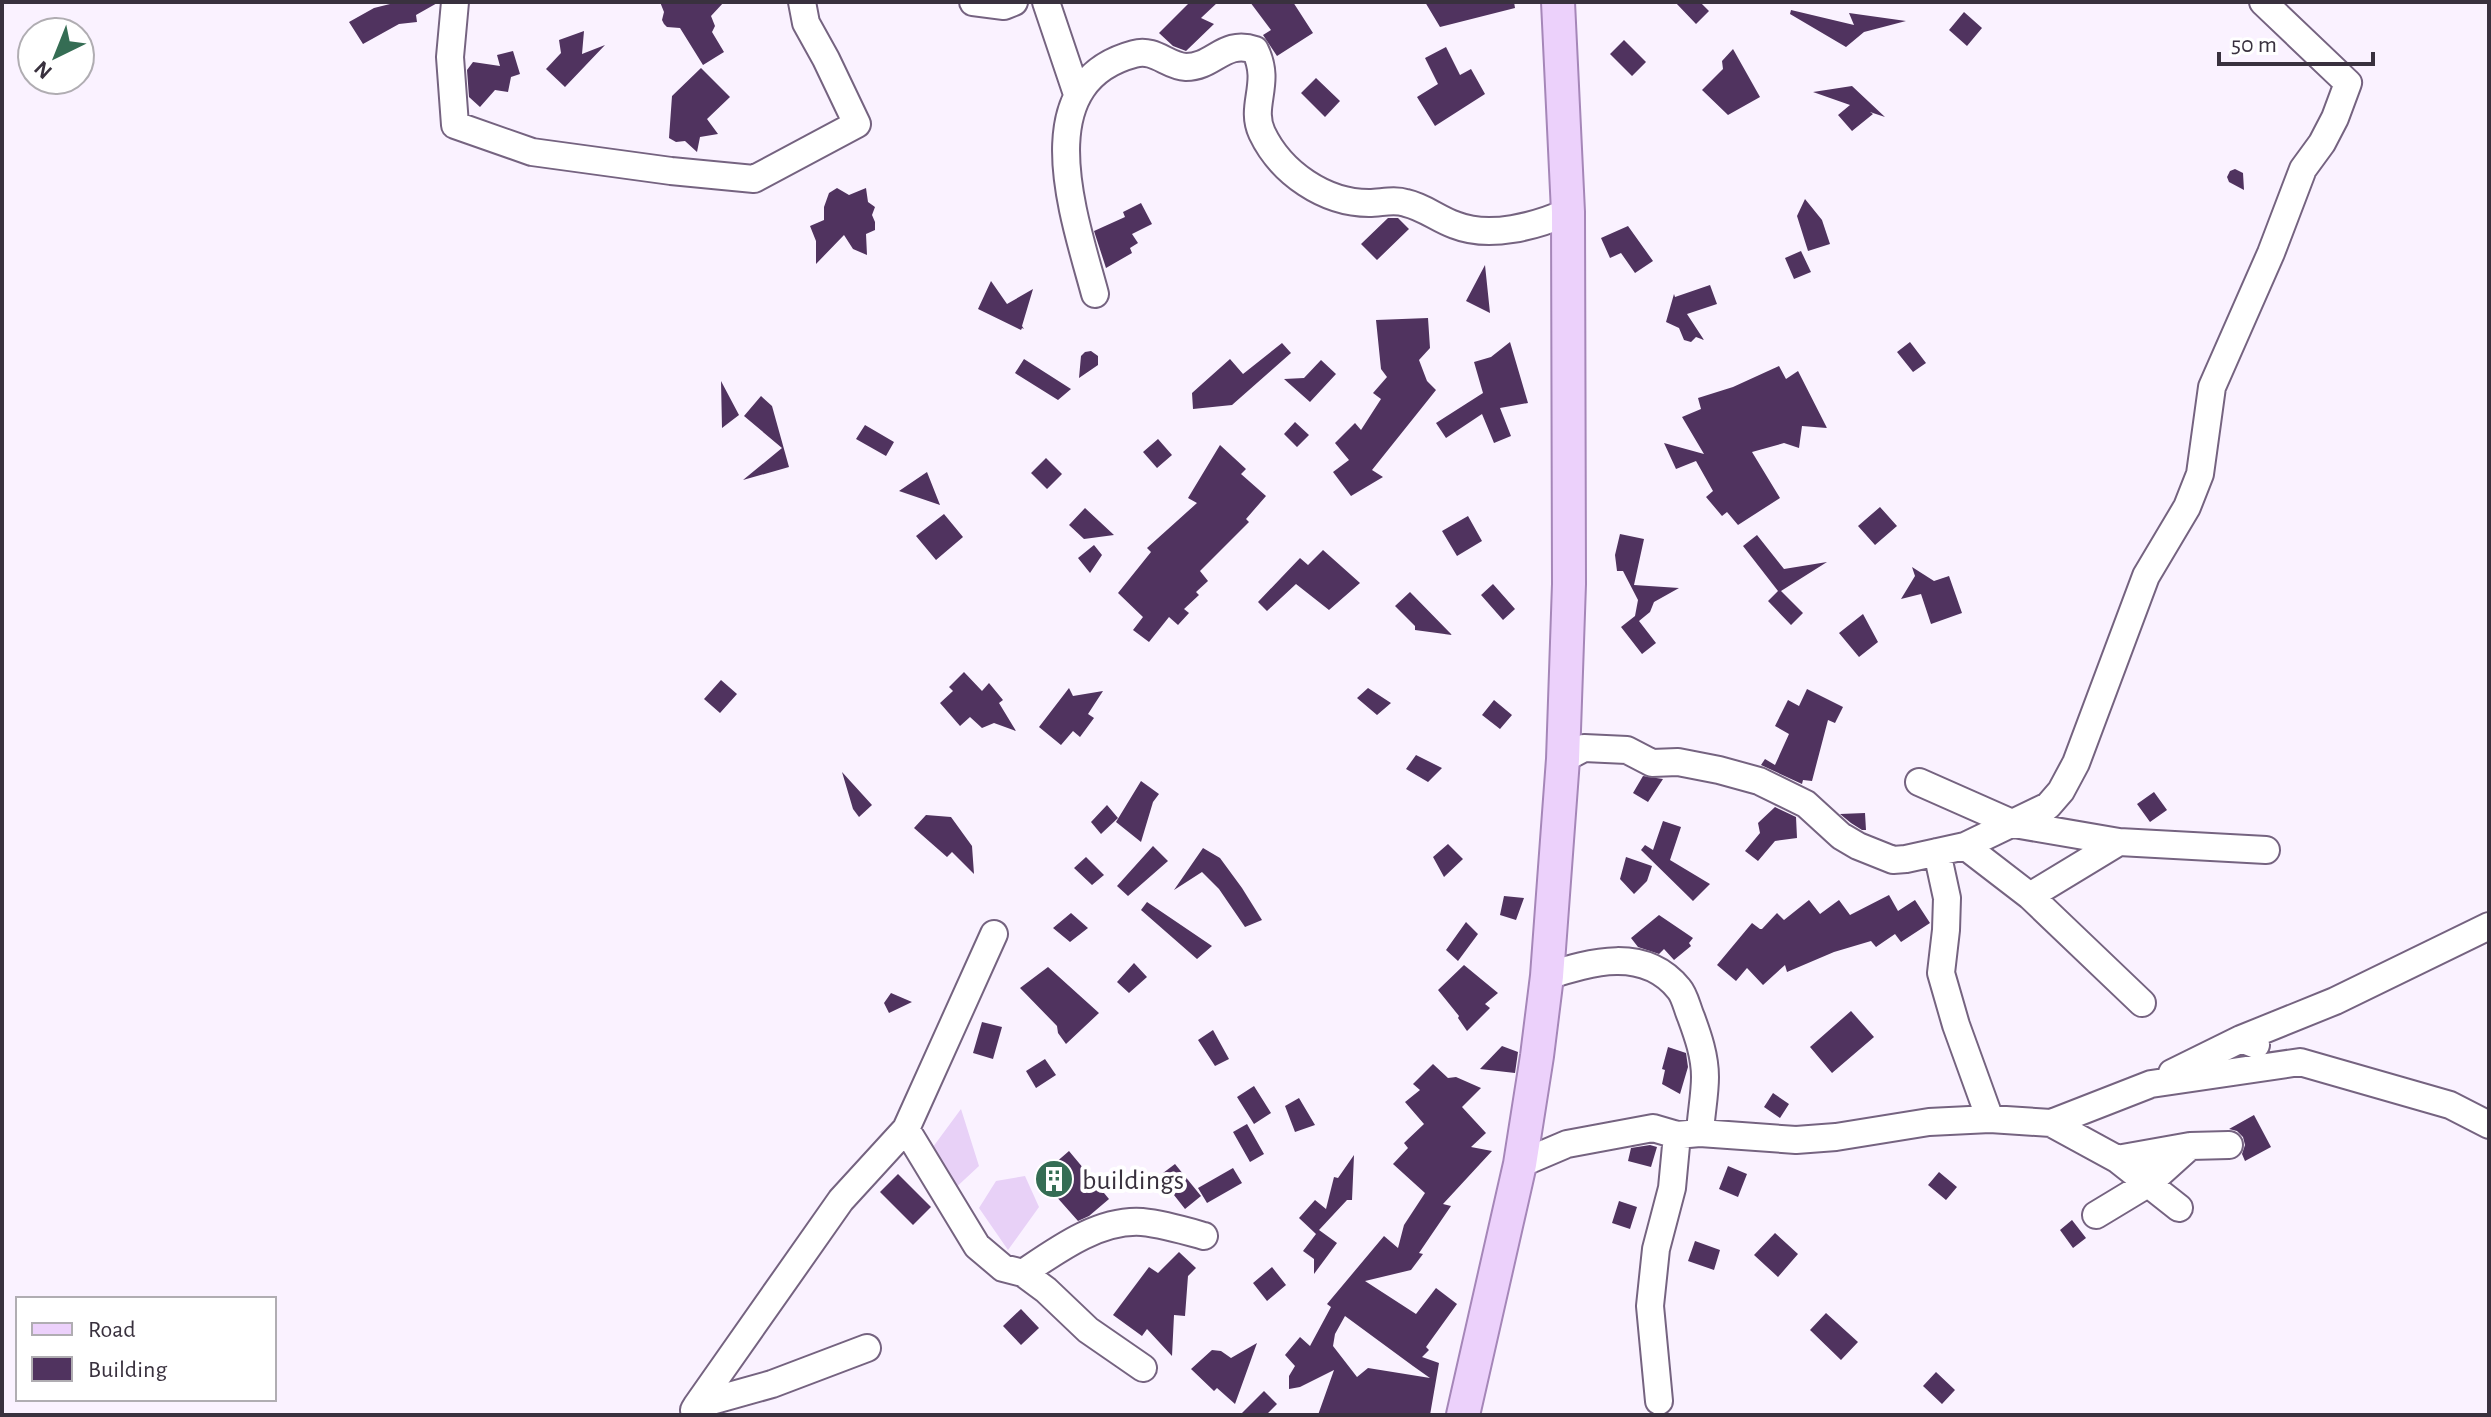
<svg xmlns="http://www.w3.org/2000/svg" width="2491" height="1417" viewBox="0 0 2491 1417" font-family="'Alegreya Sans',sans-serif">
	<rect width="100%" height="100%" fill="#faf2ff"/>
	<path fill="#e8d1f7" d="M961,1109L979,1166L950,1193L930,1151Z
		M1025,1176L1039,1207L1008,1250L979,1208L996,1181Z"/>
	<path fill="#50335f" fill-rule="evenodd" d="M398,2H439L416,15L417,22L399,24L363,44L349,22L374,8Z
		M660,2H724L711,16L715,26L712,32L724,52L703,65L680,28L667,27L664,24L662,20L664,12Z
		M1190,2H1218L1201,18L1214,24L1186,51L1173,46L1159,33Z
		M1250,2H1293L1313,33L1277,56L1263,35L1271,30Z
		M1425,2H1514L1515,8L1440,27Z
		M1675,2H1700L1709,11L1696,24Z
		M1791,10L1854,25L1849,13L1906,21L1864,32L1846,47L1790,14Z
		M1964,12L1982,28L1967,46L1949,30Z
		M584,31L582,54L605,45L565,87L546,69L561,53L559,40Z
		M1624,40L1646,62L1632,76L1610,54Z
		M1446,47L1460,75L1471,69L1485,94L1435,126L1417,97L1438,84L1425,58Z
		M1733,49L1760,97L1728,115L1702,90L1723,69L1722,61Z
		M513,51L520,74L511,77L508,92L495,90L480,107L469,97L467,70L473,62L500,66L497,55Z
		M701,68L730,97L707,119L718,134L700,137L697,152L685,141L676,142L669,138L672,96Z
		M1316,78L1340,101L1325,117L1301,93Z
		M1852,86L1885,117L1870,112L1873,114L1852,131L1838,115L1850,105L1813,92Z
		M2235,169L2243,173L2244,190L2229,182L2227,177L2230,171Z
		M837,188L849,195L866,188L868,202L875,207L872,215L875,222V230L866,234L867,255L853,249L844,235L816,264V241L810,226L824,220V207L829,193Z
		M1805,199L1822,220L1830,244L1808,251L1797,216Z
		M1141,203L1152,224L1132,234L1138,243L1130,248L1132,253L1106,268L1094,231L1125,217L1123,212Z
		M1388,218H1398L1409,229L1377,260L1361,244Z
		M1628,226L1653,261L1635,273L1621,253L1610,258L1601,238Z
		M1801,251L1811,272L1794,279L1785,258Z
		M1485,265L1490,313L1466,301Z
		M991,281L1007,304L1033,289L1022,326L1024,329L1022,328L1021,330L978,309Z
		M1710,285L1717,304L1687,314L1704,340L1696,337L1691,342L1684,340L1679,328L1666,322L1674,294L1675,297Z
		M1428,318L1430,348L1419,360L1427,381L1436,390L1372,470L1383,477L1351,496L1333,472L1349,460L1335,443L1355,423L1361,430L1381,399L1373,393L1387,377L1381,369L1376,320Z
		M1510,342L1528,403L1500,408L1511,436L1494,443L1482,414L1446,438L1436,423L1483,393L1474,362L1491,357Z
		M1910,342L1926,363L1913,372L1897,352Z
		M1282,343L1291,353L1232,405L1193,409L1192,393L1230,359L1243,374Z
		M1091,351L1098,356V365L1079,378L1081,356L1085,352Z
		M1024,359L1071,389L1058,400L1015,373Z
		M1321,360L1336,374L1310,402L1284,379L1304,378Z
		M1779,366L1786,379L1798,371L1827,428L1802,426L1799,448L1784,443L1752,452L1780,498L1738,525L1727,512L1722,516L1706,497L1713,491L1696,461L1676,469L1664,443L1704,454L1682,417L1701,409L1698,398L1733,387Z
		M721,381L739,415L722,428Z
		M761,396L772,406L789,467L743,480L782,448L744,416Z
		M1295,422L1309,435L1297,447L1284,434Z
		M865,425L894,442L886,456L856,439Z
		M1158,439L1172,455L1157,468L1143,452Z
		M1220,445L1246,469L1241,474L1266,496L1246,519L1249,522L1200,571L1208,581L1196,592L1199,595L1184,609L1189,613L1178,625L1169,617L1149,642L1133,630L1143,617L1118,593L1151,552L1147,548L1197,503L1188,498Z
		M1046,458L1062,474L1047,489L1031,473Z
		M927,472L940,505L899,491Z
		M1880,507L1897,526L1875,545L1858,526Z
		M1085,508L1114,535L1084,539L1069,525Z
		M944,514L963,537L936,560L916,536Z
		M1468,516L1482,541L1457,556L1442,531Z
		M1620,534L1644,539L1634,585L1679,588L1654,602L1650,612L1639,621L1656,643L1642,654L1621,627L1635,616L1638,600L1623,571H1617L1615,555Z
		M1757,535L1784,569L1827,562L1781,591L1803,613L1791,625L1768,601L1778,591L1743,546Z
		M1094,545L1102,555L1090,573L1078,558Z
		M1323,550L1360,583L1329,610L1296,584L1267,611L1258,602L1300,558L1308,565Z
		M1912,567L1934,581L1949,576L1962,613L1931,624L1921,594L1901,599L1915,576Z
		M1493,584L1515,609L1503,620L1481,595Z
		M1410,592L1452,635L1415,630V626L1395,606Z
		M1863,614L1878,642L1859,657L1839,633Z
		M964,672L982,691L989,683L1003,700L999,703L1016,731L994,723L982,728L970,717L960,726L940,703L953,691L949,687Z
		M721,680L737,694L720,713L704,699Z
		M1069,688L1073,696L1103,691L1088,714L1094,718L1080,737L1073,731L1061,745L1039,727Z
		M1368,688L1391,703L1377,715L1357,698Z
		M1807,689L1843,707L1835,723L1828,720L1812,781L1803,780L1802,784L1761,765L1765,759L1775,765L1789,734L1775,726L1788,700L1799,706Z
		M1494,700L1512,715L1500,729L1482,715Z
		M1416,755L1442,768L1428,782L1406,769Z
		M842,772L872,805L859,817L853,809Z
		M1643,776L1663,779L1648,802L1633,793Z
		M1141,781L1159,794L1153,802L1141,842L1116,822Z
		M2154,792L2167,810L2150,822L2137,804Z
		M1107,805L1118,818L1101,834L1091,822Z
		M1775,807L1796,817L1797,838L1775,841L1758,861L1745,851L1760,833L1758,823Z
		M1865,813L1866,830H1862L1851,823L1840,814Z
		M926,815L951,817L972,846L974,874L952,852L947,857L914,828Z
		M1663,821L1681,827L1670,860L1710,884L1693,901L1641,850L1645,845L1653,850Z
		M1448,844L1463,859L1444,877L1433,857Z
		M1153,846L1168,861L1128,896L1117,886Z
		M1203,848L1220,858L1242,888L1262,920L1245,927L1219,889L1202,872L1174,890Z
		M1086,857L1104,875L1092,885L1074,868Z
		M1626,857L1652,866L1647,881L1634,894L1620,879Z
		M1889,895L1898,911L1915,900L1930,923L1901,942L1895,934L1876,947L1871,941L1834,952L1787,972L1785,965L1763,985L1747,968L1736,981L1717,965L1752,923L1760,929H1762L1777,913L1784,920L1809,900L1820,914L1839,900L1850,915Z
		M1504,896L1524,898L1516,920L1500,915Z
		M1147,902L1181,925L1212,946L1197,959L1141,910Z
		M1071,913L1088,928L1070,942L1053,928Z
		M1659,915L1693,938L1689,943L1691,946L1674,960L1664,949L1659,954L1638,947L1631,938Z
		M1466,922L1478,934L1458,961L1446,950Z
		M1134,963L1147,977L1129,993L1117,982Z
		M1464,965L1498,993L1485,1004L1490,1008L1467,1031L1458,1018L1459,1016L1438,990Z
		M1048,967L1099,1013L1066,1044L1058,1033L1057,1026L1020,988Z
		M891,993L912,1002L889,1013L884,1003Z
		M1851,1011L1874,1037L1832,1073L1810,1047Z
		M982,1022L1002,1027L993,1059L973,1053Z
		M1213,1030L1229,1059L1215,1066L1198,1040Z
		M1502,1046L1518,1052L1515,1073L1480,1069Z
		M1668,1047L1686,1053L1688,1067L1680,1094L1662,1084L1665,1070L1662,1069Z
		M1045,1059L1056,1075L1036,1088L1026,1071Z
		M1433,1064L1448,1078L1456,1077L1481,1088L1462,1107L1486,1133L1471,1147L1492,1151L1443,1204L1451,1206L1419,1253L1423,1254L1411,1270L1365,1281L1416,1314L1436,1288L1457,1304L1426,1347L1429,1350L1422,1357L1439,1363L1430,1415H1318L1334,1370L1300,1387L1289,1389V1376L1295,1366L1285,1355L1300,1337L1310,1346L1331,1307L1327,1304L1384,1236L1398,1248L1404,1225L1425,1193L1393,1164L1408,1148L1404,1143L1424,1124L1405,1102L1420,1090L1413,1084ZM1345,1316L1413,1366L1430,1378L1368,1368L1357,1377L1333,1346L1335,1334Z
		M1254,1086L1271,1113L1254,1124L1237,1097Z
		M1773,1093L1789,1104L1780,1118L1764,1107Z
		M1299,1098L1315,1125L1295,1132L1285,1106Z
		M2254,1115L2271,1147L2245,1161L2242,1154L2245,1145L2243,1137L2237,1131L2229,1129Z
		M1247,1124L1264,1154L1250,1162L1233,1132Z
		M1650,1145L1657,1147L1651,1167L1628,1161L1631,1148Z
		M1069,1151L1109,1199L1089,1216L1078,1221L1039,1177Z
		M1354,1155L1352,1200H1347L1319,1230L1337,1243L1314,1274V1259L1303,1251L1316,1234L1299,1218L1315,1200L1326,1209L1334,1177L1338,1178Z
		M1175,1164L1201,1196L1185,1209L1159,1176Z
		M1728,1166L1747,1174L1738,1197L1719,1189Z
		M1233,1168L1242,1183L1207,1203L1198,1188Z
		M1939,1172L1957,1187L1946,1200L1928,1185Z
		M898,1174L931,1207L913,1225L880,1192Z
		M1619,1201L1637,1207L1630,1229L1612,1223Z
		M2072,1220L2086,1238L2073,1248L2060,1230Z
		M1775,1233L1798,1254L1778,1277L1754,1255Z
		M1695,1241L1720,1250L1714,1270L1688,1261Z
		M1179,1252L1196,1268L1188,1276L1185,1316L1174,1315L1172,1356L1147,1329L1142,1336L1113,1315L1149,1267L1158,1273Z
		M1272,1267L1286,1285L1267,1301L1253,1283Z
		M1021,1309L1039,1328L1021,1345L1003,1326Z
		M1826,1313L1858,1342L1841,1360L1810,1330Z
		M1257,1343L1235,1404L1217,1388L1214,1391L1191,1369L1212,1350L1221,1351L1231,1358Z
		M1936,1372L1955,1390L1942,1404L1923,1386Z
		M1264,1391L1277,1404L1266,1415H1240Z"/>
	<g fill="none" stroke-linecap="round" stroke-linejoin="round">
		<defs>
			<path id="minor" d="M455,2L450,57L455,125L532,152L671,171L754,179L857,124L826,59L806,23L802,2
				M973,2L1004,6L1014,2
				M1046,2L1077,94
				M1095,294C1075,219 1025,83 1134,54C1155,48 1167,66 1186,67C1214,67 1224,39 1255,50C1272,84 1249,105 1262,133C1281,173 1325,203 1369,203C1381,203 1394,199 1406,203C1424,207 1438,219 1455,225C1490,239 1536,226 1568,212
				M1563,759L1584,748L1627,750L1652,763L1678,762L1719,770L1759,781L1806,804L1841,836L1858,846L1893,860L1906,859L1965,846L2048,806L2061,791L2076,763L2146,576L2187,507L2200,474L2212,387L2271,253L2303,169L2322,143L2335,118L2348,83L2263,2
				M1919,782L2014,824L2119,842L2266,850
				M1965,846L2030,896L2142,1003
				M1937,852L1947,898L1946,930L1941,973L1956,1025L1990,1119
				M2030,896L2119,842
				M1547,976C1591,962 1644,946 1679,989C1685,996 1687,1008 1691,1017C1698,1036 1705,1056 1705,1077C1705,1095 1701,1114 1700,1133
				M2241,1039L2335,1001L2489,926
				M2172,1073L2241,1039L2256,1045
				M2051,1123L2117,1159L2179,1208
				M906,1129L977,1246L1003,1268L1023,1273L1046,1290L1088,1330L1143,1368
				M2117,1159L2190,1146
				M1520,1164L1567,1144L1653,1128L1677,1135L1700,1133L1796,1140L1836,1137L1929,1122L1990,1119L2051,1123L2151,1084L2300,1062L2450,1105L2489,1125
				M2096,1215L2149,1183L2190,1146L2229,1145
				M1023,1273C1057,1250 1099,1219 1142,1222C1163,1224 1183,1230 1204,1236
				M1659,1401L1650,1306L1656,1249L1672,1188L1677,1135
				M697,1405L841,1200L906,1129L994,934
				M694,1410L697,1405L772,1384L867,1348"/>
			<path id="major" d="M1463,1415L1520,1164L1537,1056L1547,976L1563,759L1569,584L1568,212L1558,2"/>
		</defs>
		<use href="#minor" stroke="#756380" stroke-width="30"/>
		<use href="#major" stroke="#a586b8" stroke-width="36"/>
		<use href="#minor" stroke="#fff" stroke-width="26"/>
		<use href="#major" stroke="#ecd1fb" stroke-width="32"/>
	</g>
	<defs>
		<symbol id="building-disc" viewBox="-11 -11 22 22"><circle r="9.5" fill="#356d54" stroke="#fff"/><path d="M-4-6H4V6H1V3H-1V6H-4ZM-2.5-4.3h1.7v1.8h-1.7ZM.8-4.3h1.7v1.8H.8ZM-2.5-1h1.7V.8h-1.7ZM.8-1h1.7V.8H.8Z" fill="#fff"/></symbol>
	</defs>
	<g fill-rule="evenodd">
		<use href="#building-disc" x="1032" y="1157" width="44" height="44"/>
	</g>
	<g text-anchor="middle" stroke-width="8" stroke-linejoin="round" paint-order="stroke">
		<g font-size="28" fill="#39313e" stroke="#fff" text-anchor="start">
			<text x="1082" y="1189">buildings</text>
		</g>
	</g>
	<rect width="2491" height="1417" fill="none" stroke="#39313e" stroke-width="8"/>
	<rect x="16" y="1297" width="260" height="104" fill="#ffffff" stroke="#b0adb2" stroke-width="2"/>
	<rect x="32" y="1323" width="40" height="12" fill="#ecd1fb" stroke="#b0adb2" stroke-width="2"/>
	<text x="88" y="1337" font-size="24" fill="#39313e">Road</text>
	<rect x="32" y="1357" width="40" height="24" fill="#50335f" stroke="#b0adb2" stroke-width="2"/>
	<text x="88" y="1377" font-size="24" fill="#39313e">Building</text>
	<g transform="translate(56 56) rotate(223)"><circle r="38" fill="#ffffff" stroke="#b0adb2" stroke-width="2"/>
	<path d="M0-6L14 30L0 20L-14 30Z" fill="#356d54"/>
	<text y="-12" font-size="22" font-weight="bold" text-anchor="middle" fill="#39313e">N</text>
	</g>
	<path d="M2219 52v12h154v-12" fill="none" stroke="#39313e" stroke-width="4"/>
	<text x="2231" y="52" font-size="24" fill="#39313e" stroke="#ffffff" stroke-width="6" paint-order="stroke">50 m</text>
</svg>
